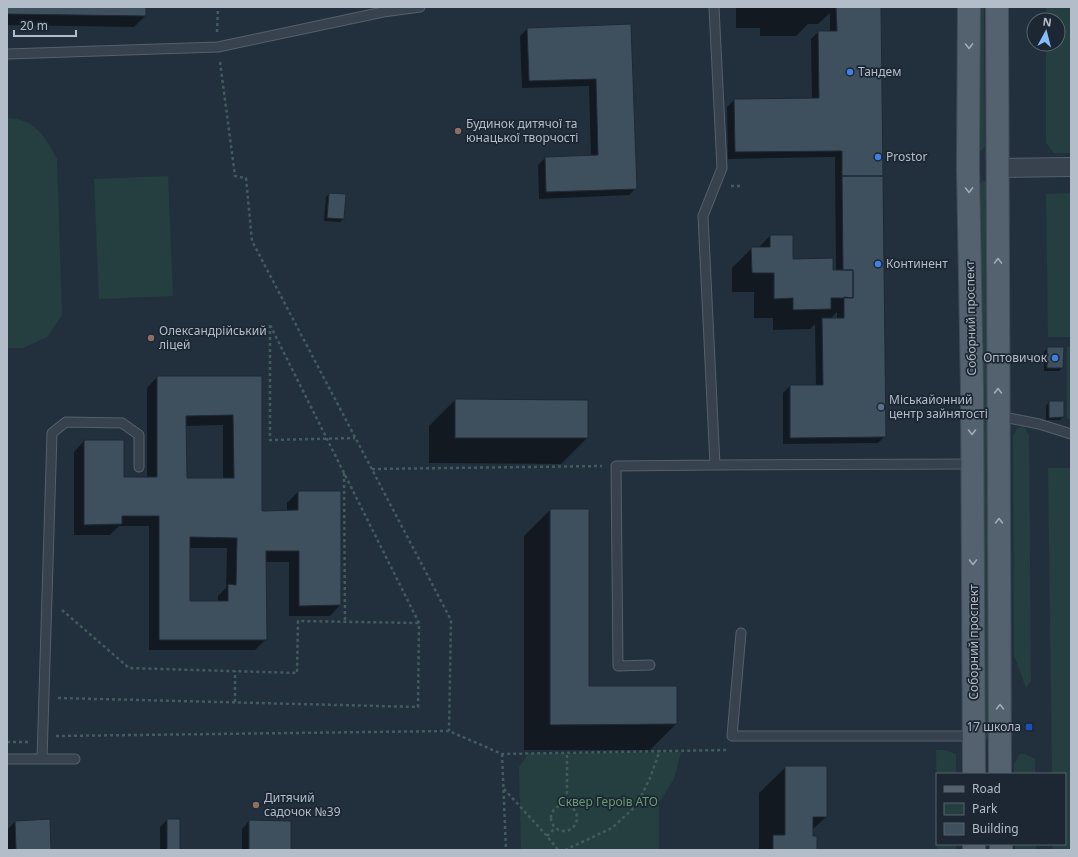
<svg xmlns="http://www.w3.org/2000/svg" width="1078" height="857" viewBox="0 0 1078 857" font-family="'Noto Sans',sans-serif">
	<rect width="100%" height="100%" fill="#22303e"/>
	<path fill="#253e3f" d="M977,7H984L985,146L981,151L977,146Z
		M1046,7H1071V153H1054L1046,143V44H1058V20H1046Z
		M7,118C35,119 45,136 57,159L62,315L47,337L23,348H7Z
		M168,176L173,296L99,299L94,179Z
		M983,180L988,184L990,735L986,740L981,735L980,184Z
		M1071,193V337H1048L1046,194Z
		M1067,347H1071V420L1067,418Z
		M1024,426L1029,435L1031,681L1026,688L1014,655L1013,436L1017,428Z
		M1048,468H1071V850H1053L1052,844H1065V774H1052Z
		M936,750H944L956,754V774H937V821Z
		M681,752L674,779L659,803V850H521L519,767L528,754Z
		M1020,754H1025L1035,759V774H1014V764Z
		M937,844H956V850H937Z
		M1015,844H1036V850H1015Z"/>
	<path fill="#0007" fill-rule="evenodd" d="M7,7H145V16L134,27L7,25Z
		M736,7H880L885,436L878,443L783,444V393L790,386H816L815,324L810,329L773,330V318H754V292H732V268L752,248H758L770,236L792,260L832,271H836L835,157L728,159L727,107L734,100L812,99L811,39L818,32H830V13L818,24H808L796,36H760V28H736ZM837,312V319H830Z
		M630,25L636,188L629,195L539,199L538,165L545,158L591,156L589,86L522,88L520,36L527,29Z
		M329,194L343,219L340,222L324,221L326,197Z
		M1048,348L1062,368L1059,371H1044V352Z
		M157,377H261V512H287V503L298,492H340V605L330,616H289V562H265L266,639L255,650H149V526H119L110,535H74V452L84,441L123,478H147V388ZM223,425V479H186V426ZM189,548H227L226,588L218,596V602H189Z
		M455,400L587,438L561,464L429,463V426Z
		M1049,402L1063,417L1060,420H1046V406Z
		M550,510L588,687L676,724L650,750H524V536Z
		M786,767H826V817L812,830V837L816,850H759V793Z
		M49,820L50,850H7V830L15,822Z
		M167,820L179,850H160V827Z
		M249,821L290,850H242V829Z"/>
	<path fill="#3e4f5d" stroke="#1e2935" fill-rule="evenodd" d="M7,7H146V16L7,14Z
		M836,7H881L883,176H842V151L735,152L734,99L819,98L818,31H837Z
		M631,24L637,189L546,192L545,157L598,155L596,79L529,81L527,28Z
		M842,176H883L886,437L790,438V385H823L822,318H844V297L853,298V270H843Z
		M329,193L346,194L344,219L327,218Z
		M770,235H793V259L833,258V270H853V298H831V309L793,310V298L774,299V273H752L751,247H770Z
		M1047,347H1064L1063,368H1047Z
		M157,376H262V511L298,510V491H341V605L299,606V551H266L267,640H159V516H122V524L84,525V440H124V477H157ZM233,415L234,478H187L186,416ZM190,537L237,538L236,585L228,584V601H190Z
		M455,399L588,400V438H455Z
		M1049,401H1064V417L1049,418Z
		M550,509H589V686H677V724L550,725Z
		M785,766H827V817H813V836H817V850H773V835H785Z
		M50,819L51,850H16L15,821Z
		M167,819H180V850H167Z
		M249,820L291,821V850H249Z"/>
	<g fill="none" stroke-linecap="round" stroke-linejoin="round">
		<defs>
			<path id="lane" d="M714,7L722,168L703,216L715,465L973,464
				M7,54L218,47L383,12L420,7
				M999,416L1039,424L1071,434
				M741,633L732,736H973
				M650,665L618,666L616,466L715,465
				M7,759H75
				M42,759L52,433L66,422L122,423L139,435V467"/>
			<path id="street" d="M997,168L1071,167"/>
			<path id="primary" d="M969,7L968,168L972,388L974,774
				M997,7L1000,774
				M974,844V850
				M1001,844V850"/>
		</defs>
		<use href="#lane" stroke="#55606c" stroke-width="11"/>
		<use href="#street" stroke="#55606c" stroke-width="20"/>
		<use href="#primary" stroke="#404b57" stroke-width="24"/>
		<path stroke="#425b5c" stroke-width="2.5" stroke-dasharray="3 3" stroke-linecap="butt" d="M217,32L218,7
			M220,62L235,176L246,178L252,241L451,620L449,731
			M731,186H740
			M270,325V440L355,438
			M372,469L602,466
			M344,473L345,622
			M62,610L129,668L297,673L298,621L419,623
			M58,698L418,707L419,623L270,325
			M235,702V671
			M56,736L449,731L502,754L726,750
			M7,742H28
			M502,754L506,850
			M504,789L547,836L558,850
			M551 818a13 13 0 1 1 26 0a13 13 0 1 1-26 0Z
			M567,806V752
			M547,836L555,828
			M565,850L612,828L637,805L650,778L660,750"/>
		<use href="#lane" stroke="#37424e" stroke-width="9"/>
		<use href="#street" stroke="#37424e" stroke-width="18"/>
		<use href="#primary" stroke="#54616e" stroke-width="22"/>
	</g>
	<defs><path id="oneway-chevron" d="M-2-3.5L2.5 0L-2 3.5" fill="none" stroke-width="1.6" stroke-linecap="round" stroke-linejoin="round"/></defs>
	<g stroke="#9fabb7">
		<use href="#oneway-chevron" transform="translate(969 46) rotate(89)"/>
		<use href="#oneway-chevron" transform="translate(969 190) rotate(89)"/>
		<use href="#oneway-chevron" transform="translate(998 261) rotate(-90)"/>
		<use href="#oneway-chevron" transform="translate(998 391) rotate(-91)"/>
		<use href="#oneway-chevron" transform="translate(972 432) rotate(90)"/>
		<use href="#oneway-chevron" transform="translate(999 521) rotate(-90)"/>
		<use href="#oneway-chevron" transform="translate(973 562) rotate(90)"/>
		<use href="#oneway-chevron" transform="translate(1000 707) rotate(-90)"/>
	</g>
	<g fill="#3f7fe0" stroke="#1c2733" stroke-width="1.5">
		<circle cx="850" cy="72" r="4"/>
		<circle cx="878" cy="157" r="4"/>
		<circle cx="878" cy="264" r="4"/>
		<circle cx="1055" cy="358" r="4"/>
	</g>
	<g fill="#8d6e63" stroke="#1c2733" stroke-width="1.5">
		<circle cx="458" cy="131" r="4"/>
		<circle cx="151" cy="338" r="4"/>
		<circle cx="256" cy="805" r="4"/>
	</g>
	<circle fill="#5c6f8a" stroke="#1c2733" stroke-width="1.5" cx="881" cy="407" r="4"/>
	<rect fill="#1a4fb4" stroke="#1c2733" stroke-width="1.5" x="1025" y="723" width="8" height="8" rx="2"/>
	<g text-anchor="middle" stroke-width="3.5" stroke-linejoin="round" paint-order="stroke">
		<g font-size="12" fill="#b2bdc9" stroke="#1c2733" text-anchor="start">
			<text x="858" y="76">Тандем</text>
			<text x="466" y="128">Будинок дитячої та<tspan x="466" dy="14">юнацької творчості</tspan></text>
			<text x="886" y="161">Prostor</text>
			<text x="886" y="268">Континент</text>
			<text x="159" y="335">Олександрійський<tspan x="159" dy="14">ліцей</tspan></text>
			<text x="1047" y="362" text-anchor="end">Оптовичок</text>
			<text x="889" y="404">Міськайонний<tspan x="889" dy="14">центр зайнятості</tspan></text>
			<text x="1021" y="731" text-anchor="end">17 школа</text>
			<text x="264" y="802">Дитячий<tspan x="264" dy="14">садочок №39</tspan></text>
		</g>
		<g font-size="12" fill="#b2bdc9" stroke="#1c2733">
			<text transform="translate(971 318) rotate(-91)" y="4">Соборний проспект</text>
			<text transform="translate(974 642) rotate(-90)" y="4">Соборний проспект</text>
		</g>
		<g font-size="12" fill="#689b70" stroke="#1c2733">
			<text x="608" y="806">Сквер Героїв АТО</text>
		</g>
	</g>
	<rect width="1078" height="857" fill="none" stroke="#b2bdc9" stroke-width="16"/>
	<rect x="936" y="773" width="130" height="72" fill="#1c2733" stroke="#58636f"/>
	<rect x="944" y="786" width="20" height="6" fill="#54616e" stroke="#58636f"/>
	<text x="972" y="793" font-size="12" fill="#b2bdc9">Road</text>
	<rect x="944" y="803" width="20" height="12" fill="#253e3f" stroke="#58636f"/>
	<text x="972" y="813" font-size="12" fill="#b2bdc9">Park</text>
	<rect x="944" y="823" width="20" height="12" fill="#3e4f5d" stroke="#58636f"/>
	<text x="972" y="833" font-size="12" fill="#b2bdc9">Building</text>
	<g transform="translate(1046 32) rotate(7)"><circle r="19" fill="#1c2733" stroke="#58636f"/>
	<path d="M0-3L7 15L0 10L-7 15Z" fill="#84bcfc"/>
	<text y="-6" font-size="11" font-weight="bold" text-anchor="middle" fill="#b2bdc9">N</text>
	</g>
	<path d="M14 30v6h62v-6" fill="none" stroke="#b2bdc9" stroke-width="2"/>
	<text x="20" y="30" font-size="12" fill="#b2bdc9" stroke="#1c2733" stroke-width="3" paint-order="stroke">20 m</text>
</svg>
